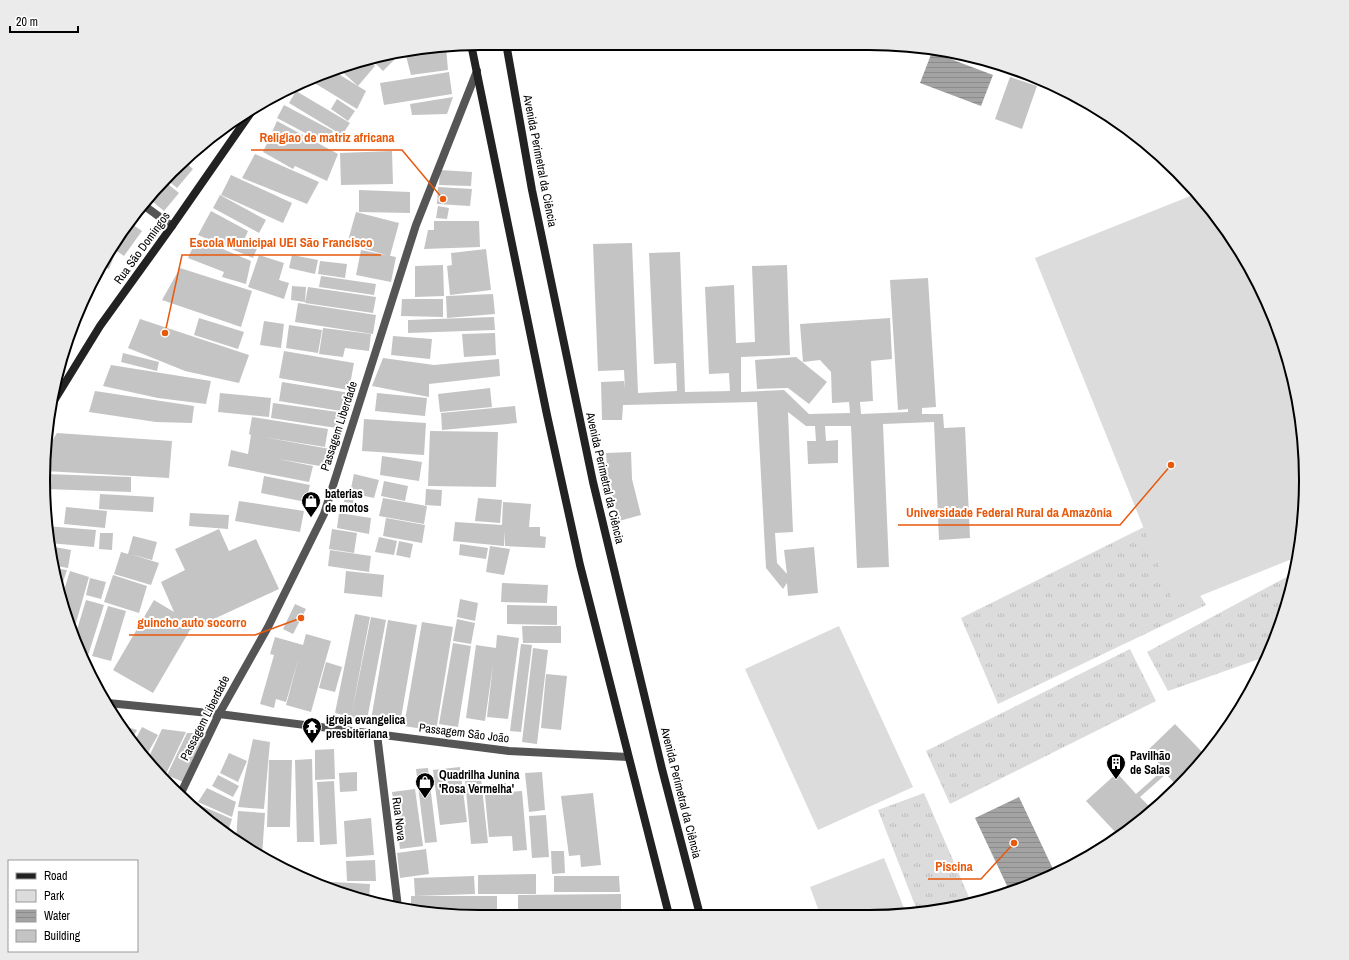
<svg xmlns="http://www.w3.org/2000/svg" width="1349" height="960" viewBox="0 0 1349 960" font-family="'Archivo Narrow',sans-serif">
	<defs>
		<pattern id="grass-tufts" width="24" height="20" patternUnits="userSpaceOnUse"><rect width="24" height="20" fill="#dcdcdc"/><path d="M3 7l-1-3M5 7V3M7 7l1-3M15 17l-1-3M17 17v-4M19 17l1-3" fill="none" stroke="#bbb"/></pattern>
		<pattern id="water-rules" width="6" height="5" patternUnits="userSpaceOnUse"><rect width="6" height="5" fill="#a3a3a3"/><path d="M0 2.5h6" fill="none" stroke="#8b8b8b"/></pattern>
	</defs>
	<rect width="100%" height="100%" fill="#fff"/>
	<path fill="url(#grass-tufts)" d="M1154,522L1206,605L998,704L961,618Z
		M1294,573L1291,593L1268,656L1168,691L1147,652Z
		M1130,649L1156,701L950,804L926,751Z
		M924,793L972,904L926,913H918L878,810Z"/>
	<path fill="#dcdcdc" d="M1198,193L1247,261L1283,339L1302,423L1305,508L1297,557L1175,606L1035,258Z
		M839,626L913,787L818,830L745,669Z
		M884,858L906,913L820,914L810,887Z"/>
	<path fill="url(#water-rules)" d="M932,52L993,75L981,106L920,83Z
		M1019,797L1053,869L1009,890L975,818Z"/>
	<path fill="#c4c4c4" d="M446,47L448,70L411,75L406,56L421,51Z
		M414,52L403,57L399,54Z
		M396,54L398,56L383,71L370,58Z
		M366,58L375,66L358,86L338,68Z
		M332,70L366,91L357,109L308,79Z
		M449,72L452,94L384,105L380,83Z
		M1010,77L1037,86L1022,129L995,119Z
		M296,91L350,123L342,135L289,103Z
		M453,97L447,114L412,115L410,104Z
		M337,99L355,111L348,121L331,109Z
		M284,105L333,131L326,144L277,118Z
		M277,121L338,154L327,181L295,166L293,169L263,152Z
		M392,151L393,184L341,185L340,153Z
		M255,154L319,182L307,204L242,178Z
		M185,162L193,169L177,188L166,179Z
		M440,170L472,172L471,186L439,185Z
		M231,175L292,203L283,223L221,195Z
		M164,181L179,193L164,211L147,197Z
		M438,187L472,189L470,206L437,204Z
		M359,190L410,192V213L359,212Z
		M220,195L266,220L259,233L213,208Z
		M438,206L449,208L447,219L436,218Z
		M211,211L248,231L244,240L258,246L253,258L198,235Z
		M356,212L399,223L390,256L347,244Z
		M434,221H479L480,247L424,249L428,230H434Z
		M129,222L142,231L124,256L111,247L117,237Z
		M197,238L251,261L246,284L222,277L224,272L188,258Z
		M632,243L638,393L677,391L676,363L654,364L649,253L680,252L685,392L730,391L729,373L709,374L705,287L734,285L736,343L755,342L752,266L787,265L790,355L741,357V392L784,390L809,414L850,413L849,402L832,403L831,372L820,360L803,362L800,324L890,318L892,359L871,361L873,401L860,402L861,414L908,412V409L898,410L890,280L928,278L936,407L922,408V414H943L944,428L965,427L970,538L939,540L934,422L883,424L889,567L857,568L851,426H825L826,441L838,440V463L808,464L807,441H816L815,426H806L788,412L793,532L775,533L777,563L787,574L784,550L814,547L818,593L788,596L787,583L783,589L766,568L757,402L623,405L622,420H602L601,382L624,381L625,389L624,370L598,371L593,244Z
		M486,249L491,290L450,295L447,266L452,265L451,253Z
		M361,250L396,257L391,282L356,275Z
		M109,251L115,254L109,269L101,266Z
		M259,255L284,263L279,280L289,283L284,299L248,287Z
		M292,255L318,260L315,274L289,268Z
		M320,261L347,264L345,278L318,274Z
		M443,265L444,296L415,297V266Z
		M180,268L252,291L241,327L162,300Z
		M321,276L376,284L374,295L319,287Z
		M292,286L306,287L305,302L291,300Z
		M308,287L376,297L373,313L305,303Z
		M493,294L495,314L447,318L446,296Z
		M402,299H443V317L401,316Z
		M298,303L376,315L373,334L295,322Z
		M494,317L495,330L408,333V320Z
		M199,318L244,332L238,349L194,335Z
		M140,319L249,355L239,383L185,371L128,348Z
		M264,321L284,324L281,348L260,345Z
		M289,325L322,330L318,353L286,348Z
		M323,328L371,334L369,351L345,348L343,357L319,354Z
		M495,333L496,355L464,357L462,334Z
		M393,336L432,339L430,359L391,355Z
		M284,351L354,363L349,390L279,378Z
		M123,353L159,362L157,371L121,362Z
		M796,357L827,382L809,404L788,388L757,389L755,360Z
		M383,358L434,365L499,359L500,376L429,384V397L372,386Z
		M111,365L211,381L206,404L158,398L103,386Z
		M282,382L350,393L347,412L279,401Z
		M490,388L492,407L440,412L438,394Z
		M95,391L194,406L192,423L156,422L89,412Z
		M220,393L271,398L269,417L218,412Z
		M377,393L427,398L425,416L375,411Z
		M273,403L345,413L343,429L271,418Z
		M515,406L517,423L442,430L441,413Z
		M252,417L328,429L325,447L263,437L330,449L326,467L278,459L313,466L309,482L228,466L231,450L248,454L251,435L249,434Z
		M364,419L426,423L424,455L362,451Z
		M430,431L498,432L496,487L428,486Z
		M57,433L172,441L169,478L45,471L46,450Z
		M631,452L632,479L641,515L619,521L608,481L606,453Z
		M382,456L422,462L419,481L380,475Z
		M45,474L131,477V492L45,489Z
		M354,474L379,480L374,498L350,493Z
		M264,476L310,485L306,502L261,493Z
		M384,481L408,486L405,501L381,496Z
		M426,489L442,490L441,506L425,505Z
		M100,494L154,497L153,512L99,509Z
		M345,494L354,495L353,503L344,502Z
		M383,498L427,506L424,524L379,516Z
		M478,498L502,500L500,523L475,521Z
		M239,501L304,511L300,532L235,521Z
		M503,502L531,504L529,527H540V536L546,537L545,548L505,546V531L504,546L453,541L455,522L502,525Z
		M66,507L107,511L105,528L64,524Z
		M190,513L229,515L228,529L189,526Z
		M339,513L371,518L369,534L337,528Z
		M386,518L425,525L422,543L383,536Z
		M46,526L96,530L94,547L49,543Z
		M219,529L229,551L256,539L279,589L190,630L153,693L113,670L154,600L174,612L161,582L185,570L175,549Z
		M332,529L357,533L354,553L329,549Z
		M100,533H113L112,550L99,549Z
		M133,536L157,542L152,560L130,554L159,563L151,585L114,574L121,552L128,554Z
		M379,537L397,541L394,555L375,552Z
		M399,541L413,544L410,558L396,555Z
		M460,544L488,548L486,559L459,555Z
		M49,546L71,550L68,568L51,565Z
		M490,546L510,549L504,575L486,572Z
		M330,550L371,556L369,572L328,566Z
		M52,568L67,570L60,591Z
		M70,571L89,577L74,630L62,597Z
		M346,571L384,575L382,597L344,593Z
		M113,575L147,586L139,613L104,602Z
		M90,578L106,582L101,599L86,595Z
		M502,583L548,585L547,603L501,602Z
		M460,599L478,603L475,621L457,617Z
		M86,600L104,605L85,665L75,636Z
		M295,604L306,609L293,634L283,629Z
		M507,605L557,606V625L507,624Z
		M108,606L126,611L111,661L92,656Z
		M355,614L370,617L351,717L335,713Z
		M371,617L386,620L367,720L351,717Z
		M457,619L475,623L471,644L453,641Z
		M388,620L417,625L400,724L371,720Z
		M422,622L453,627L436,731L404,726Z
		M522,626H561V643H523Z
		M306,634L331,641L311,712L286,705L299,657L286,702L276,699L274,708L260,704L274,655L270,654L275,637L303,645Z
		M497,635L519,638L508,719L487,717L493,664L485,721L466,718L476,645L496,648Z
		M453,643L471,646L458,727L439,724Z
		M521,644L532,645L521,732L510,731Z
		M533,648L548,650L537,744L522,742Z
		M326,662L342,667L335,692L319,688Z
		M546,674L567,676L561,730L541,728Z
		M1175,724L1206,756L1178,787L1166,774L1140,797L1152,809L1172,791H1173L1157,808L1118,835L1086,801L1117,773L1136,794L1164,769L1147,751Z
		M124,726L137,730L132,739Z
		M142,727L158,735L145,758L134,742Z
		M162,729L186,732L165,776L154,770L147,761Z
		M187,733H207L183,782L167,775Z
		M253,739L270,742L264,809L238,807Z
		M334,749L335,779L315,780V750Z
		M229,753L247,761L238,782L220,773Z
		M312,759L314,842H297L295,760Z
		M269,760H292L290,827H267Z
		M460,767L467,822L440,825L433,770Z
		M428,768L437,842L425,843L416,769Z
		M357,772V791L340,792L339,773Z
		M542,772L545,810L529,812L525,773Z
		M218,775L239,786L233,797L212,786Z
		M160,776L178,784L175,790Z
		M481,778L488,843L471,844L465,780Z
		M334,781L337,844L320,845L317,782Z
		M506,783L507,792L522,791L527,850L513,851L512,836L489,837L484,785Z
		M207,788L236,802L232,817L198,802Z
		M415,789L423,846L400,849L392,792Z
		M593,793L601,865L581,867L580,855L569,856L561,796Z
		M195,803L232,819L227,835L214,827L193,807Z
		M238,811L265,813L262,856L236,841Z
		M546,815L549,857L532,858L529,816Z
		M371,818L374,855L346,857L344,821Z
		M426,849L429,874L400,878L397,853Z
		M551,851H564L565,873L552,874Z
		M375,860L376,881H347L346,861Z
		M536,874V894H478V875Z
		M474,876L475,894L415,896L414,878Z
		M554,876H619L620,892H554Z
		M314,881L370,884L369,901H364L314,882Z
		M621,894V913L518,914V895Z
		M411,896H497V915H447L421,911V905H411Z"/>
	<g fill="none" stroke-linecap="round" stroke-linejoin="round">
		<path stroke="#555" stroke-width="8" d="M142,204L172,226
			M108,703L219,714L509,751L628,757
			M377,734L398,907
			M180,795L219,714L268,627L324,514L416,225L477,71"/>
		<path stroke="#222" stroke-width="8" d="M506,43L532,190L593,482L662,769L700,915
			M471,44L547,415L580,565L669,915
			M52,404L100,326L172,226L254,108"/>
	</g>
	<defs>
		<symbol id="shop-pin" viewBox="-11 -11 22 30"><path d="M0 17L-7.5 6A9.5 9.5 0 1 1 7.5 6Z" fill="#000" stroke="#fff"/><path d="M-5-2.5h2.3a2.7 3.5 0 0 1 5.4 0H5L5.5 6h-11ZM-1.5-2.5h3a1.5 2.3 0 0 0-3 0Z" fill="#fff"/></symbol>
		<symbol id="temple-pin" viewBox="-11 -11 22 30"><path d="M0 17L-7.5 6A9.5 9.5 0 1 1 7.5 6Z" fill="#000" stroke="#fff"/><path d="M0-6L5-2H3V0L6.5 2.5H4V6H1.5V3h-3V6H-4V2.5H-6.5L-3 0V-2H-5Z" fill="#fff"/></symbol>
		<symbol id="building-pin" viewBox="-11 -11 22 30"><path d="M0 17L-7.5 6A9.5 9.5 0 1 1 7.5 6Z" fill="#000" stroke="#fff"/><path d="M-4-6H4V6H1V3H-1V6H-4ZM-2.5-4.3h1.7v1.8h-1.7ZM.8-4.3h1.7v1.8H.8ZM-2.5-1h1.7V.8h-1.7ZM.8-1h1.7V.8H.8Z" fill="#fff"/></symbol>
	</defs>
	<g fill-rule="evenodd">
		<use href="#shop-pin" x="300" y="490" width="22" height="30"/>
		<use href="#temple-pin" x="301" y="716" width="22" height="30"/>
		<use href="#building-pin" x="1105" y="752" width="22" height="30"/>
		<use href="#shop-pin" x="414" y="771" width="22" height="30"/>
	</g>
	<g text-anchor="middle" stroke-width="4" stroke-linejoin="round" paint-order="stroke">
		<g font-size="12" fill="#000" stroke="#fff">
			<text transform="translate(540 161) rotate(79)" y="4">Avenida Perimetral da Ciência</text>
			<text transform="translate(142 248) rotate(-54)" y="4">Rua São Domingos</text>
			<text transform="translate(339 426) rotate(-72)" y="4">Passagem Liberdade</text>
			<text transform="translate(605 478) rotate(77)" y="4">Avenida Perimetral da Ciência</text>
			<text transform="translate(205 718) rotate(-63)" y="4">Passagem Liberdade</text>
			<text transform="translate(464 733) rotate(7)" y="4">Passagem São João</text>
			<text transform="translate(681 793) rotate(76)" y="4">Avenida Perimetral da Ciência</text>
			<text transform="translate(399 819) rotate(83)" y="4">Rua Nova</text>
		</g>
		<g font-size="12" font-weight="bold" fill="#000" stroke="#fff" text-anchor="start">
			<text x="325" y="498">baterias<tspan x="325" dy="14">de motos</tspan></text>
			<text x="326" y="724">igreja evangelica<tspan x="326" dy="14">presbiteriana</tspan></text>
			<text x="1130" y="760">Pavilhão<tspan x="1130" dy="14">de Salas</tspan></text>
			<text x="439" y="779">Quadrilha Junina<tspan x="439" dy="14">'Rosa Vermelha'</tspan></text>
		</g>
	</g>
	<path d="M0 0H1349V960H0ZM480 50H869A430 430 0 0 1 1299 480V480A430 430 0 0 1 869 910H480A430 430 0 0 1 50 480V480A430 430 0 0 1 480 50Z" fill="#ebebeb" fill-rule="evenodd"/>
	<path fill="none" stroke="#000" stroke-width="2" d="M480 50H869A430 430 0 0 1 1299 480V480A430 430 0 0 1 869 910H480A430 430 0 0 1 50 480V480A430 430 0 0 1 480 50Z"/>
	<path fill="none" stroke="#e8590c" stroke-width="1.5" d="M443 199L402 150H251M165 333L182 255H381M1171 465L1120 525H898M301 618L255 635H129M1014 843L981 879H928"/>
	<g fill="#e8590c" stroke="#fff" stroke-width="1.5">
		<circle cx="443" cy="199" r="4"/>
		<circle cx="165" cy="333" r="4"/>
		<circle cx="1171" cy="465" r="4"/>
		<circle cx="301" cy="618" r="4"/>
		<circle cx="1014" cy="843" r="4"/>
	</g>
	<g font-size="13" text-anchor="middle" font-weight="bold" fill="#e8590c" stroke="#fff" stroke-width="4" stroke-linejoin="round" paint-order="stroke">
		<text x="327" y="142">Religiao de matriz africana</text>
		<text x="281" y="247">Escola Municipal UEI São Francisco</text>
		<text x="1009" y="517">Universidade Federal Rural da Amazônia</text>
		<text x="192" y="627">guincho auto socorro</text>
		<text x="954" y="871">Piscina</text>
	</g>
	<rect x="8" y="860" width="130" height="92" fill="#ffffff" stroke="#999999"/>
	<rect x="16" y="873" width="20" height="6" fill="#222222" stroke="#999999"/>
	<text x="44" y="880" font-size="12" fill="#000000">Road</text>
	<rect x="16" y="890" width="20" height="12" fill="#dcdcdc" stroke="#999999"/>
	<text x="44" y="900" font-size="12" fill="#000000">Park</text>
	<rect x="16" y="910" width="20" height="12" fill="url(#water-rules)" stroke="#999999"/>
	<text x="44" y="920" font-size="12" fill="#000000">Water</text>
	<rect x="16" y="930" width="20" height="12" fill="#c4c4c4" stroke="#999999"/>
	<text x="44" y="940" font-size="12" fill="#000000">Building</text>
	<path d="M10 26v6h68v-6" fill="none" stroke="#000000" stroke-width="2"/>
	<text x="16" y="26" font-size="12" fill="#000000" stroke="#ffffff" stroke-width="3" paint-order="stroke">20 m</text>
</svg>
